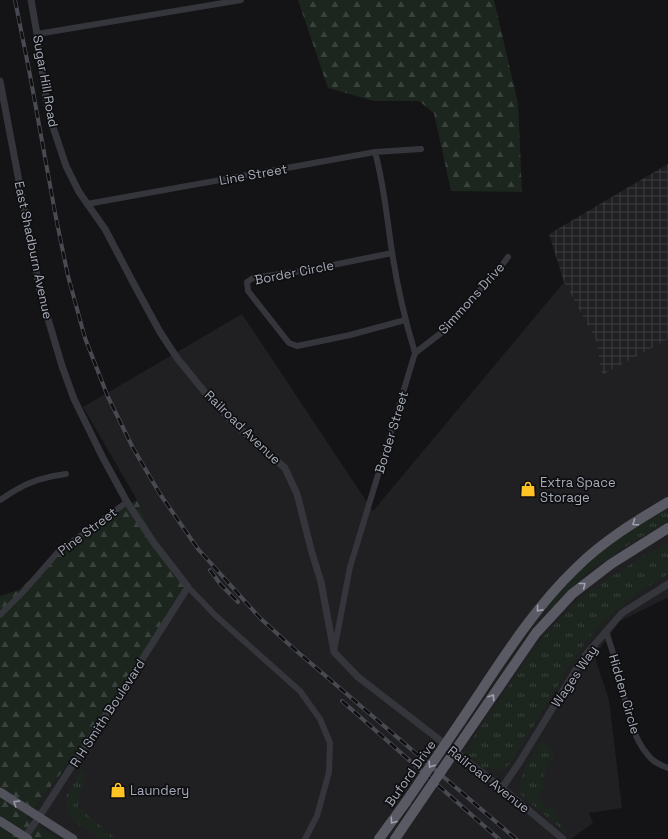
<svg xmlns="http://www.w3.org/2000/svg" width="668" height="839" viewBox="0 0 668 839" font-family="'Space Grotesk',sans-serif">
	<defs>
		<pattern id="industrial-grid" width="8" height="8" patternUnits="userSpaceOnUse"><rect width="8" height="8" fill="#202023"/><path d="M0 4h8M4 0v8" fill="none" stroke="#3d3e41"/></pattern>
		<pattern id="grass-tufts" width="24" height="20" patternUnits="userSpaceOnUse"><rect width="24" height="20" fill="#1c251e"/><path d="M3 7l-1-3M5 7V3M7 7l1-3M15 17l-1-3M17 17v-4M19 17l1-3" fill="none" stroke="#3a423d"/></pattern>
		<pattern id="forest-firs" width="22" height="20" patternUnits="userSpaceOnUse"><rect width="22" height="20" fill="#1c251e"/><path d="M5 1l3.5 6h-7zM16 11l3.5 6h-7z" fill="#3a423d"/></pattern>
	</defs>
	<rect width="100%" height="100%" fill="#141416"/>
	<path fill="#202023" d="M564,282L596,340L602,374L668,339V600L667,598L620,621L601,647L593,652L609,700L622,808L589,813L593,823L571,839H60L27,818L119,696L158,545L137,500L83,407L242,314L373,511Z"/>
	<path fill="url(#industrial-grid)" d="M668,164V339L602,375L596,340L564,282L549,234Z"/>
	<path fill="url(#grass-tufts)" d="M668,508V521C645,535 622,548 600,564C581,577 564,594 548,611L545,608C576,573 606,544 647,520C654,516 661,511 668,508Z
		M666,544H668V574L632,597L614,612L597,628L585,643L570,665L511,763C503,771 498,771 488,767L485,769L463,753L536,646L551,628L583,595L645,555Z
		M540,743C548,741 553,749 554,756C550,767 538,777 544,789L538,792L545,809L551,807L553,808L565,830V832L521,795C517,776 531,759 540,743Z
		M82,770C89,778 81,788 78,796L81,799L78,805V807L116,839H102L75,822L70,815L66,805L67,794Z"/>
	<path fill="url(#forest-firs)" d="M298,0H494L518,103L522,192L451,191L434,113L419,101H374L328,88Z
		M137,500L158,545L185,587L119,696L27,818L60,839H0V596L19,590L76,536Z"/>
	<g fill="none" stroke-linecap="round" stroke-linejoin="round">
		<path stroke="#35363c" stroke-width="6" d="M37,34L241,0
			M87,204L375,152L421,149
			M392,253L308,270L253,278L247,282L248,291L289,343L297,346L350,335L405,320
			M415,353L445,330L461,313L480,290L495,275L508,257
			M0,500C5,497 9,494 14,491C30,481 48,476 66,474
			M188,587L216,616L300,691L320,719L330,743L329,772L317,816L305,839
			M0,615L23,592L58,552L127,502
			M606,631C610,644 614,656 618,669C624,694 630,736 648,755C653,762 660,765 668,768
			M334,651L350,567L415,353C405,320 397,285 392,252C387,219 384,184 375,152"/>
		<path stroke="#35363c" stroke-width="7" d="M31,0L37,34L47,105L51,121L66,166L79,192L105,229L136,288L160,332L177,358L212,401L238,427L285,468L297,494L312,553L321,582L334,652L358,677L502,788L563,839
			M0,81L40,292L62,366L74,399L103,458L127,502L154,543L188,587L117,699L79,755L39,817L25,837
			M502,788L519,763L583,658L622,613L668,584"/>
		<path stroke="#51525b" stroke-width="9" d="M0,792L73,839
			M0,821L28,839"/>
		<path stroke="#595a64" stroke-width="10" d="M461,721C497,668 530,612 576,568C603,541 636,521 668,502
			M470,729L536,633L572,594L611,564L668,528
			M379,839L406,802
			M395,839L416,808"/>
		<defs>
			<path id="rail" d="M15,0L30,75L56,218L68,276L85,338L108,397L133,448L160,494L198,549L260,618L293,648L516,839
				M210,570L221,585L238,602
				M342,701L499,839"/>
		</defs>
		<use href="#rail" stroke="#484a51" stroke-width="4"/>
		<use href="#rail" stroke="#0f0f11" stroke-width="2.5" stroke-dasharray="8" stroke-linecap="butt"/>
		<path stroke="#595a64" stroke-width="10" d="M406,802L461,721
			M416,808L470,729"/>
	</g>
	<defs><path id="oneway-chevron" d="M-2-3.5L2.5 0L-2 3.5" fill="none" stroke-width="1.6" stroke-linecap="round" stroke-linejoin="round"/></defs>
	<g stroke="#9da2b0">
		<use href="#oneway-chevron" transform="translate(635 523) rotate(145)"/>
		<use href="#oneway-chevron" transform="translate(583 585) rotate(-39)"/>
		<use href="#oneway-chevron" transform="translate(539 609) rotate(131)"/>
		<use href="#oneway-chevron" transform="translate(492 697) rotate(-56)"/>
		<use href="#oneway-chevron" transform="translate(431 765) rotate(124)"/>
		<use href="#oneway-chevron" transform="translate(393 821) rotate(126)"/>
	</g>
	<use stroke="#9498a5" href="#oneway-chevron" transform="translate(16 803) rotate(-147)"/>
	<defs>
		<symbol id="shop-bare" viewBox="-9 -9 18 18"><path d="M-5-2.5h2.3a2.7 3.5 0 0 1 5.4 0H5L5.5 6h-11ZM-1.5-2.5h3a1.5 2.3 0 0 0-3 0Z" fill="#ffc324" stroke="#0f0f11" stroke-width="2.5" paint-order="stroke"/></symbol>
	</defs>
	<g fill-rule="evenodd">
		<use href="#shop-bare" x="517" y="478" width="22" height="22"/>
		<use href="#shop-bare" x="107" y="779" width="22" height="22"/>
	</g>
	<g text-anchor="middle" stroke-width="3.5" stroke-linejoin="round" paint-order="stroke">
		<g font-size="13" fill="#a5aab8" stroke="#0f0f11">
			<text transform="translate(46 81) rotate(80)" y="5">Sugar Hill Road</text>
			<text transform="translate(253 174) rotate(-10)" y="5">Line Street</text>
			<text transform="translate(34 250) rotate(78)" y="5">East Shadburn Avenue</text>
			<text transform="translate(294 272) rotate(-11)" y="5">Border Circle</text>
			<text transform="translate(471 298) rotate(-48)" y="5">Simmons Drive</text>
			<text transform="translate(243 427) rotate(44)" y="5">Railroad Avenue</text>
			<text transform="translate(391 432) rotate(-73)" y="5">Border Street</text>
			<text transform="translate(87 531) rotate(-37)" y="5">Pine Street</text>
			<text transform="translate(574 676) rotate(-56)" y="5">Wages Way</text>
			<text transform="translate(625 694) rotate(74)" y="5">Hidden Circle</text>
			<text transform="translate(107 713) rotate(-57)" y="5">R H Smith Boulevard</text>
			<text transform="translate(410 773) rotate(-55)" y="5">Buford Drive</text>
			<text transform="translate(489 779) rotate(38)" y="5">Railroad Avenue</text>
		</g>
		<g font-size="13" fill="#a5aab8" stroke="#0f0f11" text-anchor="start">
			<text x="540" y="487">Extra Space<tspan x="540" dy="15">Storage</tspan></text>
			<text x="130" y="795">Laundery</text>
		</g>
	</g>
</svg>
